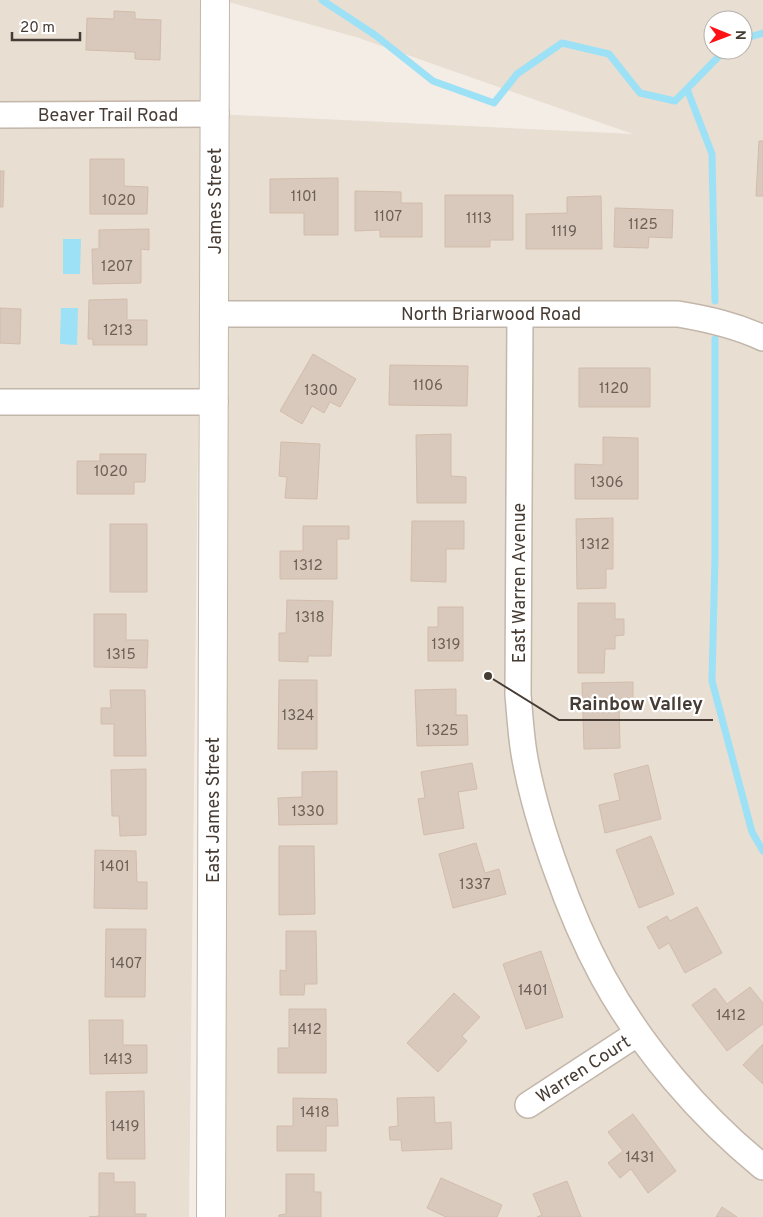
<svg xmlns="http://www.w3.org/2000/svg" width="763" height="1217" viewBox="0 0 763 1217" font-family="Overpass,sans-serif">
	<rect width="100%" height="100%" fill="#f4ede5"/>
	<path fill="#e8ded2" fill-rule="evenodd" d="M0,0H203L189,1217H0Z
		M221,0H763V1217H211L216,114L633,134L356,37ZM713,20H743V50H713Z"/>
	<path fill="#9ce1f6" d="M63,239H81L80,274H63Z
		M61,308H78L77,345L60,344Z"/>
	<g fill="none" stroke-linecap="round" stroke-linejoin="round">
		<path stroke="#9ce1f6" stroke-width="7" d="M322,0L375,35L433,81L494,103L517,74L562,43L609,54L640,93L675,101L725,50
			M743,39L763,33
			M687,89L712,154L715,301
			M715,339V557L712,681L752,832L763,851"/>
	</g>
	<path fill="#d9c9bc" stroke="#d2bcac" d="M114,11L135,12V19L161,20L160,60L135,59V52L86,50L87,18L114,19Z
		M759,141H763V196H756Z
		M90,159H124V186L148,187L147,214H90Z
		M0,171H4L3,207H0Z
		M338,178V235H304V213H270V179Z
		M355,191L401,192V203H422V237H380V230L355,231Z
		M445,195H513V240H490V247H445Z
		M601,196L602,249H526V214L567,213V197Z
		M615,208L673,210L672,238L649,237L648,248L614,247Z
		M149,229V250L141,249V283L93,284L92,249H99V230Z
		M127,299V320H147V345H93V339H88L89,300Z
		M0,308L21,309L20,344L0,343Z
		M313,354L356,379L340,407L330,402L324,413L312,406L302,424L280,411Z
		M390,365L468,366L467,406L389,405Z
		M579,368H650V407H579Z
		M451,434V476L466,477V503H417L416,435Z
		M603,437L638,438V499H575V464L603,465Z
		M281,442L320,444L317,499L285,498L287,477L279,476Z
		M100,454H146L145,482H134V494H77V461H100Z
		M613,518V569H606V588L577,589L576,519Z
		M412,521H464V549H446V582L411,581Z
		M110,524H147V592H110Z
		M303,526H349V539H337V579H280V551H303Z
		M287,600L333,601L331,656H308V662L279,661V633H286Z
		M578,603H615V619H624V635L615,636V649H605L604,673H578Z
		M438,607H463V661H428V627H438Z
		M94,614H126V640H148L147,668L94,667Z
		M279,680H317V749H278Z
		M633,682V702H619L620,748L584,749L582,683Z
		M456,689V715H467L468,745L417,746L415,690Z
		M110,690H145L146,756H114V724H101V708H111Z
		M472,763L477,789L458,792L464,828L424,835L418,799L425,798L421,772Z
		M648,765L661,819L605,833L599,805L620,800L614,774Z
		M146,769V835L120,836L119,816H112L111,770Z
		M337,771V824L279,825L278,798L302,797V772Z
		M651,836L674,894L639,908L616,850Z
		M476,843L485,873L499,869L506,894L453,908L439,854Z
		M279,846H314L315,914L279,915Z
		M95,850L136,851L137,882H147V909L94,908Z
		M697,907L722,953L685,973L669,943L659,949L647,927L667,916L670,921Z
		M106,929H146L145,997H105Z
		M286,931H316L317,984H305L304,995H280V970L286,971Z
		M541,951L563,1017L526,1029L503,964Z
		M750,987L763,1003V1024L727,1051L692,1005L715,988L727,1004Z
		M454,993L480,1017L462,1036L467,1041L438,1072L407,1043Z
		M289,1009H326V1073H278V1048H289Z
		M89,1020H123V1045H147V1073L90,1074Z
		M763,1044V1084L743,1065Z
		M144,1091L145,1159H107L106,1092Z
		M434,1097L435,1123L451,1122L452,1149L402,1151L401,1140H390L389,1127L398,1126L397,1098Z
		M293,1098L337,1099L338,1126H326V1151H277V1126H293Z
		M633,1114L676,1171L648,1193L631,1169L620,1178L608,1163L623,1151L608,1132Z
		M99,1173H114V1182H135V1214H146V1217H89L99,1216Z
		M286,1174H314V1192H321V1217H279V1215L286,1214Z
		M441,1178L502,1205L497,1217H446L427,1208Z
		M567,1181L581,1217H537L542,1215L533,1194Z
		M722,1207L737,1217H716Z"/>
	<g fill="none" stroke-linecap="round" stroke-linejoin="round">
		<defs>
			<path id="minor" d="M0,115L216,114
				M215,314H678C708,319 735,325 763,338
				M520,314L518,695C520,716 521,738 525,759C532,797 543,833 556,869C569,906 584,942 603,977C642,1048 700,1116 763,1167
				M0,402H215
				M528,1105L638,1033"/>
			<path id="tertiary" d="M211,1217L215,0"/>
		</defs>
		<use href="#minor" stroke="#c3b6aa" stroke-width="28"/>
		<use href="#tertiary" stroke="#c3b6aa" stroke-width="30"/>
		<use href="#minor" stroke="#fff" stroke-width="25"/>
		<use href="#tertiary" stroke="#fff" stroke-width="28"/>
	</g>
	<g text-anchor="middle" stroke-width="4.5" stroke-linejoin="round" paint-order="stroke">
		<g font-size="15" fill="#6c5f56">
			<text x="304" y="201">1101</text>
			<text x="119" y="205">1020</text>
			<text x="388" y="221">1107</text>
			<text x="479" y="223">1113</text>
			<text x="643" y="229">1125</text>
			<text x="564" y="236">1119</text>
			<text x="117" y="271">1207</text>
			<text x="118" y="335">1213</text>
			<text x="428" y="390">1106</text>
			<text x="614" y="393">1120</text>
			<text x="321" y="395">1300</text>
			<text x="111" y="476">1020</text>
			<text x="607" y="487">1306</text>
			<text x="595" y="549">1312</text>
			<text x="308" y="570">1312</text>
			<text x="310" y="622">1318</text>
			<text x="446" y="649">1319</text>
			<text x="121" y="659">1315</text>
			<text x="298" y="720">1324</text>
			<text x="442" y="735">1325</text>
			<text x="308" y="816">1330</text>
			<text x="115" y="871">1401</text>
			<text x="475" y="889">1337</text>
			<text x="126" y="968">1407</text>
			<text x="533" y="995">1401</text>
			<text x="731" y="1020">1412</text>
			<text x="307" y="1034">1412</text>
			<text x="118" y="1064">1413</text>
			<text x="315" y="1117">1418</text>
			<text x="125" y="1131">1419</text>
			<text x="640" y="1162">1431</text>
		</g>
		<g font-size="18" fill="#473c34" stroke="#fff">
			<text x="108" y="121">Beaver Trail Road</text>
			<text transform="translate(215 201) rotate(-90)" y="6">James Street</text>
			<text x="491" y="320">North Briarwood Road</text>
			<text transform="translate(519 583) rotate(-90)" y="6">East Warren Avenue</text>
			<text transform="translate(213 810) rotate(-90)" y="6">East James Street</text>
			<text transform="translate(583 1069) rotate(-33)" y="6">Warren Court</text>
		</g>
	</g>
	<path fill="none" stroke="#473c34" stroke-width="2" d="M488 676L559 720H713"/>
	<circle fill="#473c34" stroke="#fff" stroke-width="2" cx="488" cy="676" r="5"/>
	<g font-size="19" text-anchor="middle" font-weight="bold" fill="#473c34" stroke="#fff" stroke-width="4.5" stroke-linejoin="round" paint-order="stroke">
		<text x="636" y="710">Rainbow Valley</text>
	</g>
	<g transform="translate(728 35) rotate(91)"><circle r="24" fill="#ffffff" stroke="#b5b1ae"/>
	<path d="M0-4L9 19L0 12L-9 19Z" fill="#ff1116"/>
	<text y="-8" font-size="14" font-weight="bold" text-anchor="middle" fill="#473c34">N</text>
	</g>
	<path d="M12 32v8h68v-8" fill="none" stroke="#473c34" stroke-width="2.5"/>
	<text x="20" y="32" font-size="15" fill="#473c34" stroke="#ffffff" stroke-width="4" paint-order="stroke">20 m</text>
</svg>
